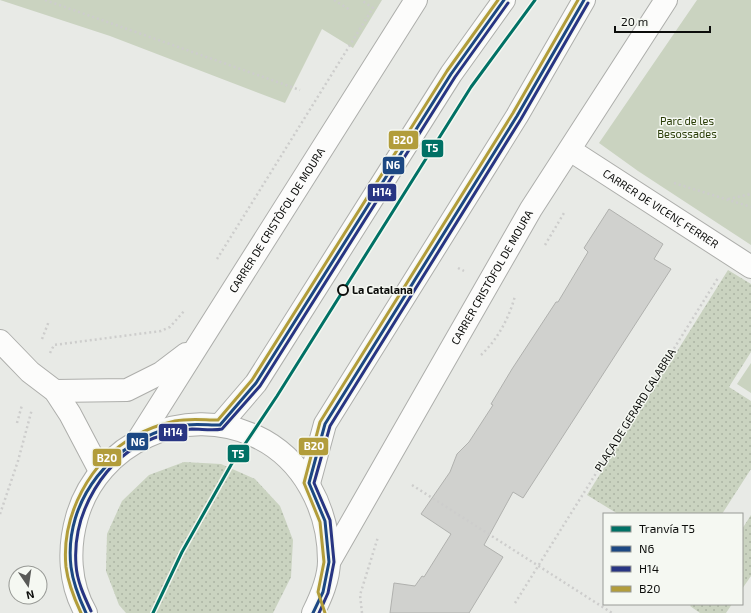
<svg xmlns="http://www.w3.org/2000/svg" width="751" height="613" viewBox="0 0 751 613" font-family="'Exo 2',sans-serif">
	<defs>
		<pattern id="grass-dots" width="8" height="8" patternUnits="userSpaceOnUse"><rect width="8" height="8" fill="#cad3c0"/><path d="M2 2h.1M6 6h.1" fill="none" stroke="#acb4a4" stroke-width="1.8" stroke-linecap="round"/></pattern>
	</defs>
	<rect width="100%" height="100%" fill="#e8eae6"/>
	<path fill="url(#grass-dots)" d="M728,270L751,284V352L729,387L751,401V469L722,514H618L587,495Z
		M184,462L221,464L255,479L280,506L293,540L291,577L273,613H126L119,605L106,571L107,534L122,501L149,475Z
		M751,515V576L742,589V529Z
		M692,604H732L726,613H700L690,606Z"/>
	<path fill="#cad3c0" d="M0,0H382L353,48L322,29L285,103L110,36Z
		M697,0H751V245L638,171L599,143Z
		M751,363V393L737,384Z"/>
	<path fill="#d0d1ce" stroke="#b0b1ae" d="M609,209L663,244L654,259L671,269L523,498L513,492L484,545L503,557L469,613H390L394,583L415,586L422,576L424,577L451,534L421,514L450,472L457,454L469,442L493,405L491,404L512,369L556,302H558L588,252L584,248Z"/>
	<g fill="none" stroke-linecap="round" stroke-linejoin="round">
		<defs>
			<g id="minor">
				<path id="s1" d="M570,150L751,267"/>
				<path d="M0,341L30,372L55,391L70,414L100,471"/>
				<path d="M55,391L127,390L161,373L186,354"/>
				<path d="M220,425L256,383L451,74L504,0"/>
				<path id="s2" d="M138,440L416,0"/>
				<path d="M309,483L325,424L517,116L584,0"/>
				<path id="s3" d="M329,562L531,209L666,0"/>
				<path d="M86,613C69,584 68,548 77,517C98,443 184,403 255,436C303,458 329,509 329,561C329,579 321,597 313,613"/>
			</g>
		</defs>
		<use href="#minor" stroke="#adaeab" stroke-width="24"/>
		<path stroke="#cdcdcc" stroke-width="2.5" stroke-dasharray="2 3" stroke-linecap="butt" d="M45,0L300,90
			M334,0L350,10
			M674,183L751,207
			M728,199L751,194
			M545,245L564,213
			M217,259L373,8L361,0
			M458,268L464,271
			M42,339L49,321
			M50,353L54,345L161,331L170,327L185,310
			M481,355C498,339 509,318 515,296
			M17,423L22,405
			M412,485L612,613
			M0,514L18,461L32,409
			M515,603L718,278
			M362,613L360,595L378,537"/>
		<use href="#minor" stroke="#fcfcfb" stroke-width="22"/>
		<defs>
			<path id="bus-1" d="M86,613C79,598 73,583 71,567C63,499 114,440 177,426C191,423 206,425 220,425L256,383L451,74L504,0
				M313,613L323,592L329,562L325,521L309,483L325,424L517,116L584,0"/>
			<path id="bus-2" d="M91,611C84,596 77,581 76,565C72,513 104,457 154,438C166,434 179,430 192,429C202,429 213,431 222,429L260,386L455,77L508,3
				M319,613L328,593L334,562L330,520L314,483L330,426L521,119L588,3"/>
			<path id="bus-3" d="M81,613C74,598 68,583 66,567C61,515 90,461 135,436C147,429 162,424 175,421C189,418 204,420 218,420L252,380L447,71L498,0
				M325,613L318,592L324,562L320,522L304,483L320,422L513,113L578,0"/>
		</defs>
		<use href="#bus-1" stroke="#f5f8f2" stroke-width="6"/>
		<use href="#bus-2" stroke="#f5f8f2" stroke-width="6"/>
		<use href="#bus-3" stroke="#f5f8f2" stroke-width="6"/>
		<use href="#bus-1" stroke="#1c4883" stroke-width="3"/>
		<use href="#bus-2" stroke="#283583" stroke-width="3"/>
		<use href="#bus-3" stroke="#b29d3b" stroke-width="3"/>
		<defs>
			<path id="tram-1" d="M153,613L182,552L231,465L277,396L471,87L535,0"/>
		</defs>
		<use href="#tram-1" stroke="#f5f8f2" stroke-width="6"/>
		<use href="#tram-1" stroke="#007165" stroke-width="3"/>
	</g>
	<circle fill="#f5f8f2" stroke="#0c0d0b" stroke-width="2" cx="343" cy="290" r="5"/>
	<g text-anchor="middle" stroke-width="3" stroke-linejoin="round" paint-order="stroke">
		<g font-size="11" fill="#293c06" stroke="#f5f8f2">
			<text x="687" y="125">Parc de les<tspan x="687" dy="13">Besossades</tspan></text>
		</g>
		<g font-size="11" fill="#0c0d0b" stroke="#f5f8f2">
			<text dy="4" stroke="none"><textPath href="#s1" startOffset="108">CARRER DE VICENÇ FERRER</textPath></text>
			<text dy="4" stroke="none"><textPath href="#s2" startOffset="260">CARRER DE CRISTÒFOL DE MOURA</textPath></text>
			<text dy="4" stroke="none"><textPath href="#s3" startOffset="328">CARRER CRISTÒFOL DE MOURA</textPath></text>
			<text transform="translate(635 410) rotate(-58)" y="4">PLAÇA DE GERARD CALABRIA</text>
		</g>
		<g font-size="11" font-weight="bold" fill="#0c0d0b" stroke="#f5f8f2" text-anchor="start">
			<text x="352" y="294">La Catalana</text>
		</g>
	</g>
	<g stroke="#f5f8f2" stroke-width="1.5">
		<rect x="388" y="130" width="31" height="20" rx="4" fill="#b29d3b"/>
		<rect x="421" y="139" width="23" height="19" rx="4" fill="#007165"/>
		<rect x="382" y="156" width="23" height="19" rx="4" fill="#1c4883"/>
		<rect x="367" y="183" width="30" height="19" rx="4" fill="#283583"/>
		<rect x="158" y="423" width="30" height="19" rx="4" fill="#283583"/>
		<rect x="126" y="432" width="23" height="19" rx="4" fill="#1c4883"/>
		<rect x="298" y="437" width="31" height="19" rx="4" fill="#b29d3b"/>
		<rect x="227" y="444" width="23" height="19" rx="4" fill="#007165"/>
		<rect x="92" y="448" width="30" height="19" rx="4" fill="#b29d3b"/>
	</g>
	<g font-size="11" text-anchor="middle" font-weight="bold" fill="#fff">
		<text x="403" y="144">B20</text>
		<text x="432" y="152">T5</text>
		<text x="393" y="169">N6</text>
		<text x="382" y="196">H14</text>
		<text x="173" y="436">H14</text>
		<text x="138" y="446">N6</text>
		<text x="314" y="450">B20</text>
		<text x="238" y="458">T5</text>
		<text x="107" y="462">B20</text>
	</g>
	<rect x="603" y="513" width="140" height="92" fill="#f5f8f2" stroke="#989a96"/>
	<rect x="611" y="526" width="20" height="6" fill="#007165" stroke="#989a96"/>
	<text x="639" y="533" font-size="12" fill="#0c0d0b">Tranvía T5</text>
	<rect x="611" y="546" width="20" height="6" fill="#1c4883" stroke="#989a96"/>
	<text x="639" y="553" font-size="12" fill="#0c0d0b">N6</text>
	<rect x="611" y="566" width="20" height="6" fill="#283583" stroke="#989a96"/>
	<text x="639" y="573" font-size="12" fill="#0c0d0b">H14</text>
	<rect x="611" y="586" width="20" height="6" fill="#b29d3b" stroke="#989a96"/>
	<text x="639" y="593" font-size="12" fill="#0c0d0b">B20</text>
	<g transform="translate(28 585) rotate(167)"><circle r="19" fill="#f5f8f2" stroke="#989a96"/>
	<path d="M0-3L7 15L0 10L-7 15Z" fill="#595a58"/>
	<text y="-6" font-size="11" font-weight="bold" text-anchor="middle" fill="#0c0d0b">N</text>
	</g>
	<path d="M615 26v6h95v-6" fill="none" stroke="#0c0d0b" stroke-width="2"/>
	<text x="621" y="26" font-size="12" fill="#0c0d0b" stroke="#f5f8f2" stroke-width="3" paint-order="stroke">20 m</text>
</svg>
